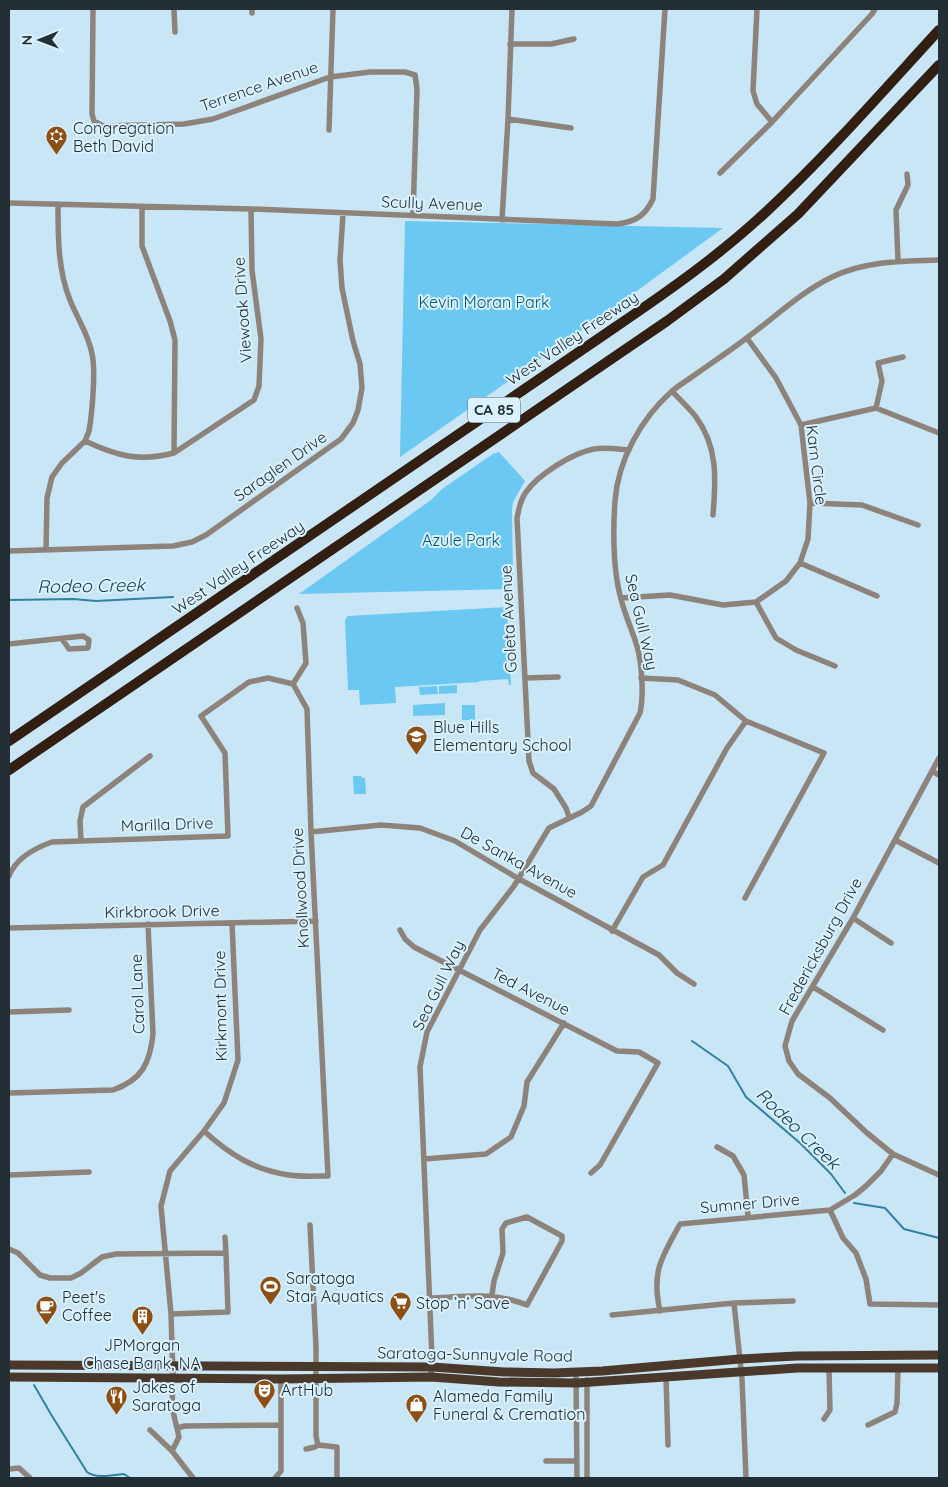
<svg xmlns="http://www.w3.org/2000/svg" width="948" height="1487" viewBox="0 0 948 1487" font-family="Quicksand,sans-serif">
	<rect width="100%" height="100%" fill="#c8e6f6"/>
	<path fill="#6ac8f2" d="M405,221L723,228L623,301L400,457Z
		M499,452L525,481L513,502L512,510L513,575L509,589L299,594L431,500L442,489L493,454Z
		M507,607L511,685H509L508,679L479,681V682L395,687L396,703L360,705L359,690H348L345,620L348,616Z
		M457,685V693L439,694V686Z
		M437,686L438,694L420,695L419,687Z
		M445,703V715L413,716V705Z
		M462,705H475V720H462Z
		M353,776H361L362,778H365L366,794H354Z"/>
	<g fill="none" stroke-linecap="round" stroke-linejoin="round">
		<path stroke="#3181a2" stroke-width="2" d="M9,600L73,599L96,601L173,597
			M692,1041L728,1066L746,1097L800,1143L831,1174L845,1193
			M854,1203L885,1208L904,1229L939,1238
			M34,1385L52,1416L87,1472C96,1479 113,1475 124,1474L130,1478"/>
		<path stroke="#8e837b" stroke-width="5.5" d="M93,9L92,114L94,121L103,126L184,124L213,119L330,77L370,72H405L415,75L417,89L413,216
			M174,9L175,32
			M757,9L753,91L757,104L772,122
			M252,13V9
			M510,44H551L574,39
			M508,119L571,128
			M329,130L333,9
			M720,173L772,122L872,14L875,9
			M9,203L251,209L617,224C635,222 645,216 653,199L665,9
			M142,207V246L170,321L175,340L174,453
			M502,220L508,119L512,9
			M898,261L896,210L908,185L907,174
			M672,391C680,400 689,408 696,417C718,447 716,479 713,515
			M876,408L882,381L878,363L903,357
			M801,425L876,408L939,433
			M85,441C117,456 139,462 174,453L254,400L259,386L261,339L252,270L251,209
			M810,503L862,505L918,525
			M46,550L47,498L52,477L62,463L85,441L89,431C92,414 96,370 92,354C89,335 77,318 70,300C58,271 58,237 58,205
			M9,551L173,546L192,542L206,535L341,439L353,423L358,410L362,388L360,364L353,341L342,288L340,260L343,214
			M800,563L877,596
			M621,598L670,595L723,605L756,602L786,581L800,563L808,539L810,503L801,425L776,378L747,338
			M756,602L776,638L796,650L835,666
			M9,644L83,636L89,640L88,648L69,649L62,639
			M525,678L558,677
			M641,678L678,680L715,695L746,721L824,753L745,898
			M939,758L853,918L792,1021L785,1046L789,1061L798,1074L830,1098L867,1133L893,1154L939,1175
			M932,771L939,775
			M569,817L566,808L554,789L533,773L529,761L517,518C519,509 520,500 526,492C538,475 572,453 594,449C604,447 618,449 629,450
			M311,832L381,825L420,828L455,841L519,879L659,955L677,973L694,984
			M895,840L939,863
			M81,841L80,821L83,807L150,756
			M9,876C16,858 35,848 52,842L228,836L225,753L201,716L249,682L268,678L293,684
			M853,918L891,943
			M9,928L316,921
			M400,930L405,939L414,947L617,1051L639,1052L658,1063L600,1165L591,1173
			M612,931L643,877L663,865L727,748L746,721
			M813,987L883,1030
			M9,1012L69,1010
			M9,1093L113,1090C142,1080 150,1063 153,1034L148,924
			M204,1131C229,1154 254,1170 289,1175C301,1177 315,1176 328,1176L311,832L307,709L293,684L306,663L303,623L297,608
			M717,1147L733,1156L744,1175L748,1216
			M424,1159L486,1154L511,1137L524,1106L527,1082L564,1023
			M9,1175L89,1172
			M830,1210L843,1238L856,1253L866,1279L870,1304L939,1305
			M310,1225L316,1347V1436L318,1445L337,1447V1478
			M225,1237L226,1253
			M9,1249L18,1253L40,1275L50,1278H71L81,1273L102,1257L116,1254L226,1253L228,1312L171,1314
			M429,1298C465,1297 491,1291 527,1305L562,1241V1236L527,1217L506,1223L502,1229L503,1253L494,1281L492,1295
			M734,1303L742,1379L746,1478
			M660,1311C651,1271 662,1257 680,1224L830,1210L855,1195L866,1186L881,1171L893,1154
			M612,1315L734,1303L793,1301
			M576,1372L577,1478
			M431,1377L432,1358L420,1067L427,1032L480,930L514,886L549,828L582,812L591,806L640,713C644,695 642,664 637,646C632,630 625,615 621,599C613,570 613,531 615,501C618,460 641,419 671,392C679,385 688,380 696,374C713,362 731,350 748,337C775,317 801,292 832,277C865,261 903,261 939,260
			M666,1377L668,1445
			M587,1380V1478
			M824,1419L830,1410L829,1368
			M868,1425L895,1412L897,1403L898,1368
			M177,1428L185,1426L281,1425
			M150,1430L172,1451
			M306,1449L315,1447L318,1445
			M546,1461H576
			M9,1469L19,1468L30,1478
			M193,1478L172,1451L179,1437L172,1407L173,1377L171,1314L161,1206L170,1171L204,1131L224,1103L238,1060L232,923
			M275,1478L281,1471V1379"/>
		<path stroke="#4a382b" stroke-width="9" d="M9,1365L432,1367L504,1372L554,1373L602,1371L740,1359L797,1356L939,1355
			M9,1377L281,1379L431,1377L499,1382L577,1383L797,1368H939"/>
		<path stroke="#321f11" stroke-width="10" d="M9,741L614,328C667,292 720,255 767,211C828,154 883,91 939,30
			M9,770L667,321L724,279L798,214L939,65"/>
	</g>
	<defs>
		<symbol id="synagogue-pin" viewBox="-11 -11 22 30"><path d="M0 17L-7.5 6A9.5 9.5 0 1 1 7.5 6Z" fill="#8d4f14" stroke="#daf2ff"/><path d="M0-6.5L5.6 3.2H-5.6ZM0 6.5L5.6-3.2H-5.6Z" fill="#fff"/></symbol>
		<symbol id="school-pin" viewBox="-11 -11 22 30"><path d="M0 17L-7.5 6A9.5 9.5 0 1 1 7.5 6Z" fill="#8d4f14" stroke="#daf2ff"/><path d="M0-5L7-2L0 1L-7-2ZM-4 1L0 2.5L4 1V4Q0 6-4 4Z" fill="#fff"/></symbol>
		<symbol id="stadium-pin" viewBox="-11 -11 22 30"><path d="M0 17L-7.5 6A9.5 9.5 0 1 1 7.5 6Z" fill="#8d4f14" stroke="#daf2ff"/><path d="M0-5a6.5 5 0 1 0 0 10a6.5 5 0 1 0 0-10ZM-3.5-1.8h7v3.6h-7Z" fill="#fff"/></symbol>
		<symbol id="supermarket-pin" viewBox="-11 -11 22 30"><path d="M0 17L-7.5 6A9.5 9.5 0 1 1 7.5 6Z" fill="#8d4f14" stroke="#daf2ff"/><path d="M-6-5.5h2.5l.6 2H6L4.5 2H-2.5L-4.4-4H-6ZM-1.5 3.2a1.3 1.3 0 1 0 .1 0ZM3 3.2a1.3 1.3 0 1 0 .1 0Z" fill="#fff"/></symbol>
		<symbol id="cafe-pin" viewBox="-11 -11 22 30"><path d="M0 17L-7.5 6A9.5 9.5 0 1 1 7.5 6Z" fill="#8d4f14" stroke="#daf2ff"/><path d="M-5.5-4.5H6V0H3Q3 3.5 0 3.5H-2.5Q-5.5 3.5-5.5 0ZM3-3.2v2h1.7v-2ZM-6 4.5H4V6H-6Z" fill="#fff"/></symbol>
		<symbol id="building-pin" viewBox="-11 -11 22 30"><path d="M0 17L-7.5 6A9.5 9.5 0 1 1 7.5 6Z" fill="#8d4f14" stroke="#daf2ff"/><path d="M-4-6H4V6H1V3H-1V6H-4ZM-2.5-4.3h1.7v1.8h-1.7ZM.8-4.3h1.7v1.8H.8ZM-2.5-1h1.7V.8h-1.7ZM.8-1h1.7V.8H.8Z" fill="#fff"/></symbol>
		<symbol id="theatre-pin" viewBox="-11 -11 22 30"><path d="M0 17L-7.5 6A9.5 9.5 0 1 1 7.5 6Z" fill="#8d4f14" stroke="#daf2ff"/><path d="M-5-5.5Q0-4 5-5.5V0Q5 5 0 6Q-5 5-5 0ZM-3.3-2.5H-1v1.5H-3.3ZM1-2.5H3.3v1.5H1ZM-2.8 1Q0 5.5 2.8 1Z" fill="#fff"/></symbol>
		<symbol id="restaurant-pin" viewBox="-11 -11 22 30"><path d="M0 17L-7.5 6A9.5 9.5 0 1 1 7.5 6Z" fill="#8d4f14" stroke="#daf2ff"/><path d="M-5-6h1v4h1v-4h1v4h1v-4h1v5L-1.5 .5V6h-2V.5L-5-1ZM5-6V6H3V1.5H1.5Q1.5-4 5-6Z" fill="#fff"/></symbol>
		<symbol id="shop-pin" viewBox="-11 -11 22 30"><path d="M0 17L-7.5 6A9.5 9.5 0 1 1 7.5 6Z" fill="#8d4f14" stroke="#daf2ff"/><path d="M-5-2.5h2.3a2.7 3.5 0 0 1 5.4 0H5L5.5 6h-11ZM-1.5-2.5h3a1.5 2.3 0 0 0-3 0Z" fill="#fff"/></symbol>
	</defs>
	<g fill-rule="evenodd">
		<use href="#synagogue-pin" x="44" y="124" width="25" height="34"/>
		<use href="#school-pin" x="404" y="724" width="25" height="34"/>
		<use href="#stadium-pin" x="258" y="1274" width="25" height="34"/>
		<use href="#supermarket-pin" x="388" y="1290" width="25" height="34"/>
		<use href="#cafe-pin" x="34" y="1294" width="25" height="34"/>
		<use href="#building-pin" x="130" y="1304" width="25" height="34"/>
		<use href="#theatre-pin" x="252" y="1378" width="25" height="34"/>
		<use href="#restaurant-pin" x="104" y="1384" width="25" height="34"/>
		<use href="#shop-pin" x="404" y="1392" width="25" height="34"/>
	</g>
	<g text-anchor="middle" stroke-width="4" stroke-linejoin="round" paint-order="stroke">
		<rect fill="#daf2ff" stroke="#5a6a72" stroke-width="1" x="468" y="397.5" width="52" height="25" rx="4"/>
		<g font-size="15" font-weight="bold" fill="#232f35">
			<text x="494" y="415">CA 85</text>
		</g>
		<g font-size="16" fill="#232f35" stroke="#daf2ff">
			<text transform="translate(259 86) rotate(-19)" y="6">Terrence Avenue</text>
			<text transform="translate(432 203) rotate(2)" y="6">Scully Avenue</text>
			<text transform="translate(242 310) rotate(-94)" y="6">Viewoak Drive</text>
			<text transform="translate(572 338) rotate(-34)" y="6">West Valley Freeway</text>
			<text transform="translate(817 465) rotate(83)" y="6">Karn Circle</text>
			<text transform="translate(280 466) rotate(-35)" y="6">Saraglen Drive</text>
			<text transform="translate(238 567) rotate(-34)" y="6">West Valley Freeway</text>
			<text transform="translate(508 619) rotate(-93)" y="6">Goleta Avenue</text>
			<text transform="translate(642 622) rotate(77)" y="6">Sea Gull Way</text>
			<text transform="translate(167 824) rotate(-2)" y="6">Marilla Drive</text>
			<text transform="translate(519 862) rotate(29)" y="6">De Sanka Avenue</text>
			<text transform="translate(300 888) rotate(-93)" y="6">Knollwood Drive</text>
			<text transform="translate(162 911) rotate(-1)" y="6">Kirkbrook Drive</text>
			<text transform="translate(820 946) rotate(-61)" y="6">Fredericksburg Drive</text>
			<text transform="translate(438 985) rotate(-64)" y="6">Sea Gull Way</text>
			<text transform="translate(531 991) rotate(27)" y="6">Ted Avenue</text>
			<text transform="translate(137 994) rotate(-92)" y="6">Carol Lane</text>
			<text transform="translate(220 1006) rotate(-91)" y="6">Kirkmont Drive</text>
			<text transform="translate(750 1203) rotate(-5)" y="6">Sumner Drive</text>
			<text transform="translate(475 1354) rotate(1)" y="6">Saratoga-Sunnyvale Road</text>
		</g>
		<g font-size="16" fill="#232f35" stroke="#daf2ff" text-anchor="start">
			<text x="73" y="134">Congregation<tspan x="73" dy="18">Beth David</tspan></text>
			<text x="433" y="733">Blue Hills<tspan x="433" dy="18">Elementary School</tspan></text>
			<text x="286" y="1284">Saratoga<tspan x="286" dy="18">Star Aquatics</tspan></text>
			<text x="62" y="1303">Peet's<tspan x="62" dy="18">Coffee</tspan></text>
			<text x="416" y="1309">Stop ’n’ Save</text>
			<text x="142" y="1351" text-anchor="middle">JPMorgan<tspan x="142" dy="18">Chase Bank, NA</tspan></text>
			<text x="132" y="1393">Jakes of<tspan x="132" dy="18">Saratoga</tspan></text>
			<text x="281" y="1396">ArtHub</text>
			<text x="433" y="1402">Alameda Family<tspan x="433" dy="18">Funeral &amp; Cremation</tspan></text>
		</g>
		<g font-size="16" fill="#015b79" stroke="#daf2ff">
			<text x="484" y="308">Kevin Moran Park</text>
			<text x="461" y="546">Azule Park</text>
		</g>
		<g font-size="18" font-style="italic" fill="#0d3b4e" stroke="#daf2ff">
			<text transform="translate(91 586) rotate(-1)" y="6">Rodeo Creek</text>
			<text transform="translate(798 1129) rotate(44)" y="6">Rodeo Creek</text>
		</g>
	</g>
	<rect width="948" height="1487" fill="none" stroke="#232f35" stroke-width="20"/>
	<g transform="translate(40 40) rotate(269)" stroke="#daf2ff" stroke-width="4" paint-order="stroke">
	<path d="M0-4L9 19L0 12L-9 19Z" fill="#232f35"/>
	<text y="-8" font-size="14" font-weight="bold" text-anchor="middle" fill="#232f35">N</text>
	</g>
</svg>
